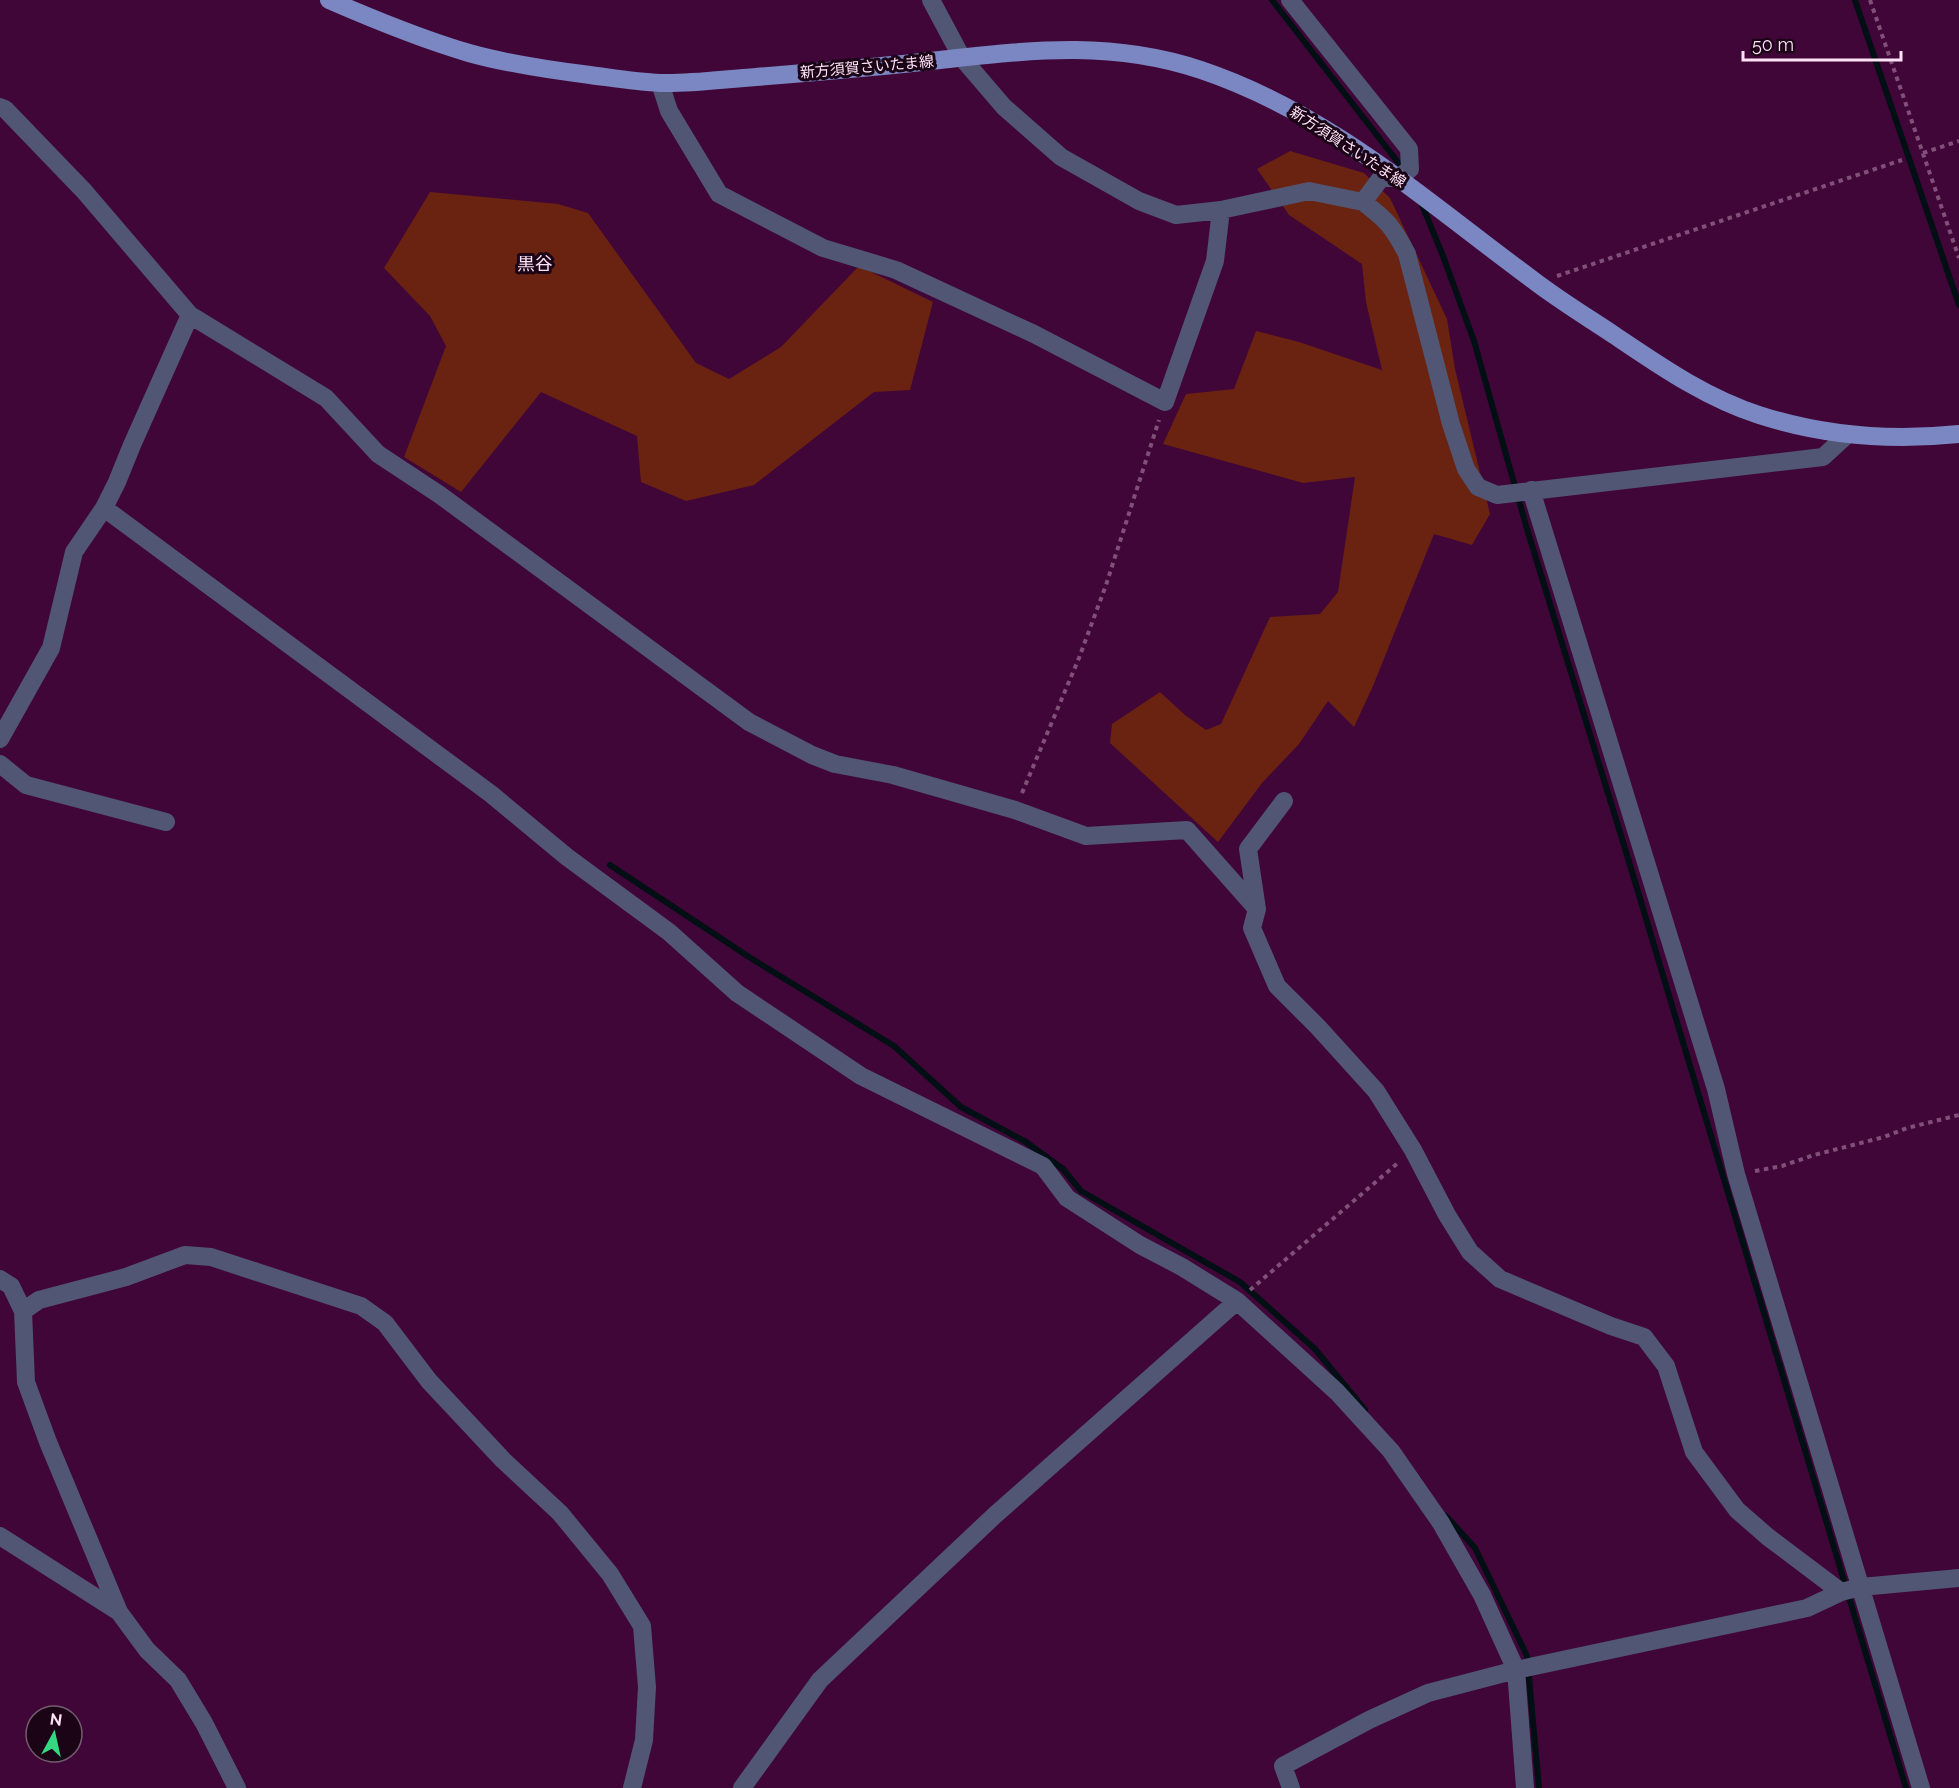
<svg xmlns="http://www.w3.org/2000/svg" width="1959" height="1788" viewBox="0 0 1959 1788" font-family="Raleway,'Noto Sans JP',sans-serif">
	<rect width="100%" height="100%" fill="#400638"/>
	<path fill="#6a2211" d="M1290,151L1364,173L1390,198L1447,319L1455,369L1490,514L1472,545L1434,534L1373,686L1354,727L1328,701L1299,744L1262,783L1218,842L1110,743L1112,724L1160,692L1185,715L1206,730L1221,724L1270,617L1320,614L1338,592L1355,477L1303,483L1163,444L1186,394L1234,389L1256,331L1299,342L1382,370L1366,302L1362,264L1289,215L1257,169Z
		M430,192L558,204L588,213L696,363L729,379L781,347L859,266L933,302L910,390L874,392L754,485L686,501L641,482L637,436L541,392L461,492L404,457L446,346L430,316L384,268Z"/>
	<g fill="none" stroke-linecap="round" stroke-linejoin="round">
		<path stroke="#000f14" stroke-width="6" d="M1272,0L1404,170
			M1855,0L1959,305
			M1420,200L1443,256L1474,341L1527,529L1630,865L1906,1788
			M610,865L749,957L894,1046L961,1107L1026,1142L1063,1169L1081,1191L1240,1282L1315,1349L1365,1410
			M1446,1516L1475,1548L1527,1656L1539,1788"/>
		<path stroke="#805078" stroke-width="4" stroke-dasharray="4.5 4.5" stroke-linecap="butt" d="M1870,0L1959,258
			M1923,153L1959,141
			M1557,276L1902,160
			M1022,793L1079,658L1106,585L1159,420
			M1755,1171L1782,1166L1814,1155L1884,1137L1907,1128L1959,1115
			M1250,1290L1399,1162"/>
		<path stroke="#505673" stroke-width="18" d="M931,0L962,58L1004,107L1061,157L1139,201L1176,215L1221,210L1309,191L1363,202L1381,178H1398L1410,169L1409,149L1290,0
			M660,83L669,111L719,194L823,248L896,270L1034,334L1165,402L1215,261L1221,210
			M0,107L5,109L84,191L190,315L326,398L378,454L440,495L749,722L812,755L835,764L893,775L1015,810L1086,836L1187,830L1257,909
			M1363,202C1387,220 1393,227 1407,254L1451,424L1466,469L1478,487L1497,495L1823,457L1848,434
			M1531,490L1716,1089L1736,1174L1921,1788
			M104,508L491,794L567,857L669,932L737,993L861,1076L1043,1166L1067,1198L1140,1245L1182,1267L1237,1301L1337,1392L1391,1451L1441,1523L1482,1595L1516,1670L1525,1788
			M0,739L51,648L74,552L104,508L117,482L132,445L190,315
			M0,764L26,785L166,822
			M1284,801L1248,849L1257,909L1252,928L1277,986L1318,1027L1376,1091L1413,1150L1447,1215L1470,1252L1500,1279L1611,1326L1644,1337L1666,1366L1694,1452L1737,1510L1768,1537L1841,1592
			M0,1279L11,1286L23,1311L26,1382L48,1442L119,1612L147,1650L178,1680L204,1723L237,1788
			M23,1311L39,1300L126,1277L185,1255L211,1257L361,1306L385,1323L429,1381L503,1460L560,1513L610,1574L642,1626L647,1687L644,1740L632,1788
			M0,1536L119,1612
			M742,1788L820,1680L995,1515L1237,1301
			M1291,1788L1283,1766L1369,1720L1428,1693L1516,1670L1807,1608L1841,1592L1861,1587L1959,1578"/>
		<path stroke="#7b87c2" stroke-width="18" d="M329,0C375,20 421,39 469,53C508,64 550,70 590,75C613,78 637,82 660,83C692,84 725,79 756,77C818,72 879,67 940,60C1032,50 1111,40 1201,70C1329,113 1427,202 1533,280C1559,300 1587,317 1614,335C1660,366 1706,398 1759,415C1824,436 1892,441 1959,434"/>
	</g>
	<g text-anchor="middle" stroke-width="6" stroke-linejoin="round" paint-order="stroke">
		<g font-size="15" fill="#fde1f6" stroke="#1a0416">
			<text transform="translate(867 67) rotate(-5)" y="5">新方須賀さいたま線</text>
			<text transform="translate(1348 147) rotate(33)" y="5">新方須賀さいたま線</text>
		</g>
		<g font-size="18" fill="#fde1f6" stroke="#1a0416">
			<text x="535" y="270">黒谷</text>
		</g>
	</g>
	<g transform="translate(54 1734) rotate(8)"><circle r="28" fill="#1a0416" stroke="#755c70" stroke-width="1.5"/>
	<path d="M0-4.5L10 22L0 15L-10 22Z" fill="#34d881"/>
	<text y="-9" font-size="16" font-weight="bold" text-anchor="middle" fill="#fde1f6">N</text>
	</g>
	<path d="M1743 51v9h158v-9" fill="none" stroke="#fde1f6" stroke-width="3"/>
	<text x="1752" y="51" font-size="18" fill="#fde1f6" stroke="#1a0416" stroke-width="4.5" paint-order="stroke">50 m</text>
</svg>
